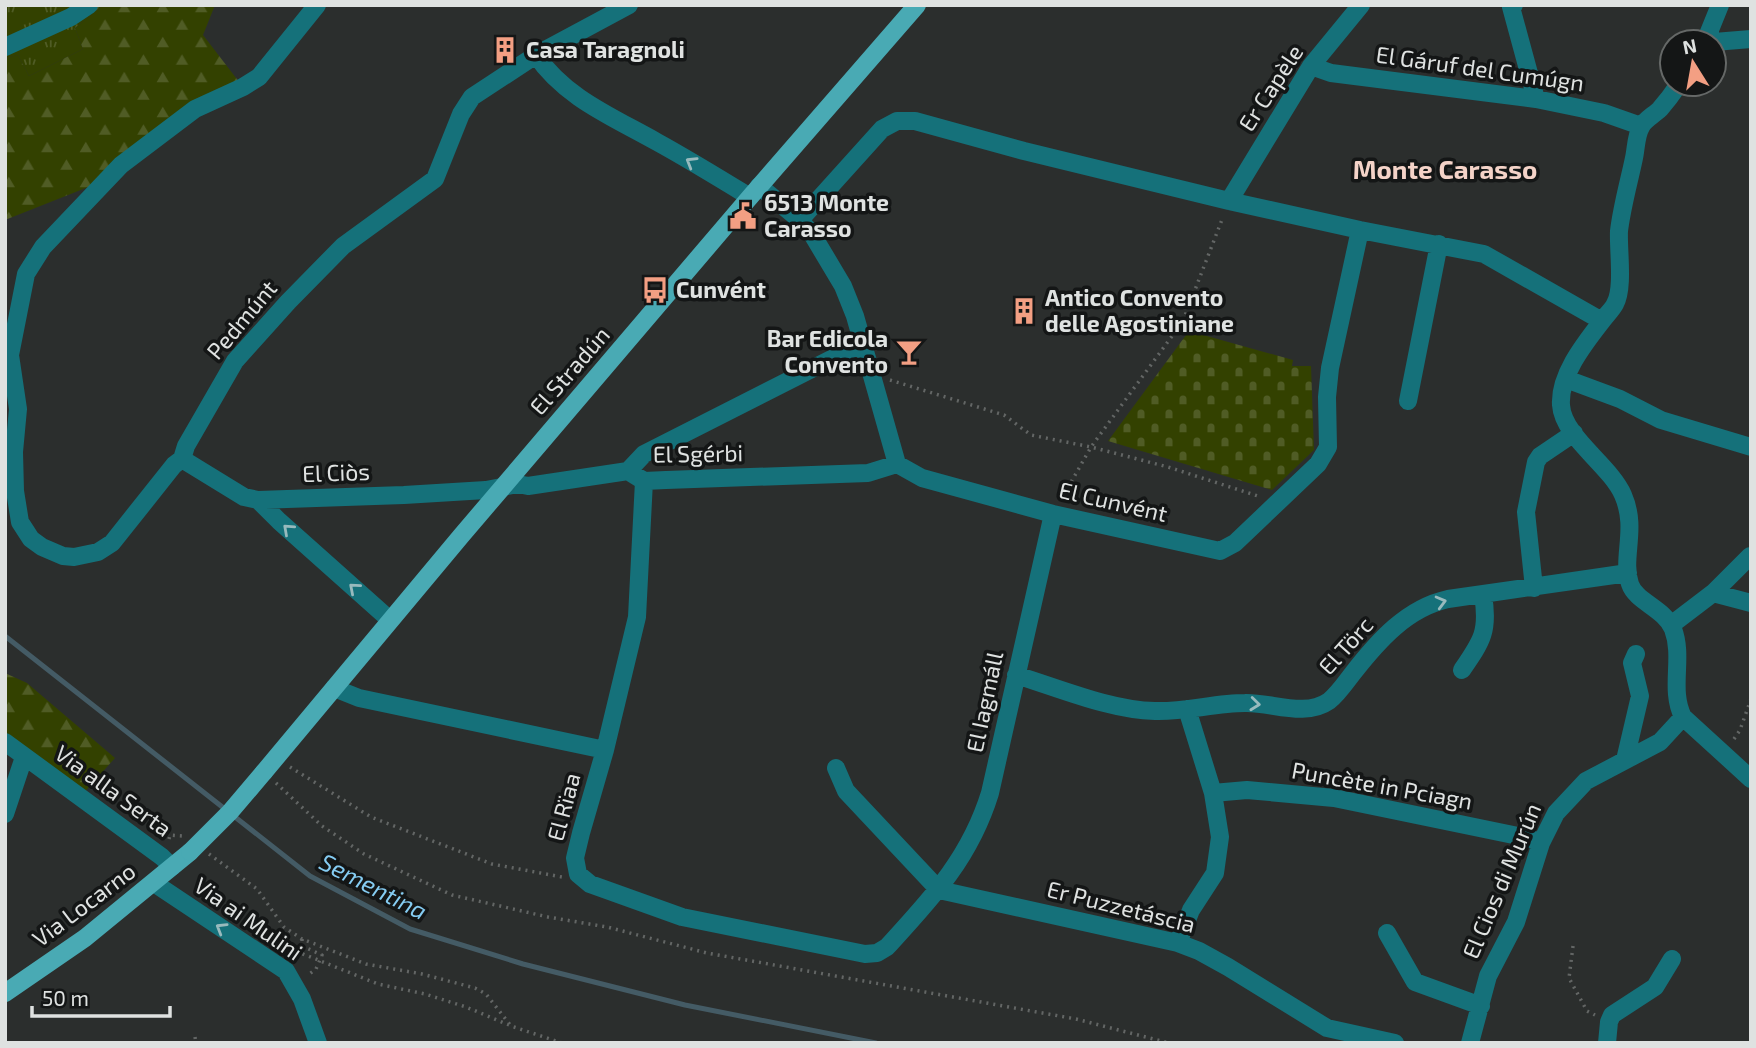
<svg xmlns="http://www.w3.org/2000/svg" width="1756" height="1048" viewBox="0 0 1756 1048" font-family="'Exo 2',sans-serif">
	<defs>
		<pattern id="grass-tufts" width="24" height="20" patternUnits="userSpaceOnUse" patternTransform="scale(1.75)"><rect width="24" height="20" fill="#334100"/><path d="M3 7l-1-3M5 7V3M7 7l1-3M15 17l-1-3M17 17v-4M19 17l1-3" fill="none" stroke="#505c25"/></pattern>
		<pattern id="forest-firs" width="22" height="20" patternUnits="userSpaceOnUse" patternTransform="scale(1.75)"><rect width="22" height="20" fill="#334100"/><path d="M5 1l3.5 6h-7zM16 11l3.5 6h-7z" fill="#505c25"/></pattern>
		<pattern id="cemetery-stones" width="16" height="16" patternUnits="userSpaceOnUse" patternTransform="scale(1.75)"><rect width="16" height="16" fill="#334100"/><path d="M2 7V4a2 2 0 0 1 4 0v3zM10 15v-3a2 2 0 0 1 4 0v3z" fill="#505c25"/></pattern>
	</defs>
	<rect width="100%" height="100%" fill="#2b2e2d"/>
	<path fill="url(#grass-tufts)" d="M5,5H103L75,28L83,49L29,76L18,55L5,58Z"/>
	<path fill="url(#forest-firs)" d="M103,5H215L203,35L243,87L227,93L106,180L5,220V58L18,55L29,76L83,49L75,28Z
		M5,673L27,683L115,758L81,796L5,742Z"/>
	<path fill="url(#cemetery-stones)" d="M1189,331L1293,360L1292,366H1311L1314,450L1272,490L1108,441Z"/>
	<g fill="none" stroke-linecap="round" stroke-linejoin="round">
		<path stroke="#445b65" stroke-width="5" d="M5,636L310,876L410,929L523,964L685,1005L876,1043"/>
		<path stroke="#636665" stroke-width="3.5" stroke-dasharray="2 5" stroke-linecap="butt" d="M890,380L1004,415L1031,435L1091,447L1168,467L1261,497
			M1061,500L1091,447L1183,321L1223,217
			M1734,739L1740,730L1751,699
			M290,767L371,817L492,864L562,877
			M276,783L322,826L364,854L452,895L548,917L607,927L707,953L1076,1019L1169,1043
			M169,839L170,835L182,836
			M209,854L257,889L284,927L302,939L366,964L422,974L475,988L486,994L511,1026L562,1043
			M302,939V946L322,955L316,969L308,975
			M283,946L378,984L425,994L466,1007L509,1025
			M1573,946L1569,978L1587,1011L1595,1015
			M195,1037L196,1043"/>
		<path stroke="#15717a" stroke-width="18" d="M317,5L259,77L243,87L195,109L121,165L43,247L26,274L10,355L18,409L14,452L15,491L20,522L31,539L42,547L63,556L74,557L98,552L112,543L174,465L182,459L186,446L235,361L288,302L343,246L435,179L461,114L472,97L536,55L629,5
			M1514,5L1511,7L1536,99
			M1705,42L1720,5
			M1714,42L1751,39
			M5,47L71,17L89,5
			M536,55C565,98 613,117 657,142C688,159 719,178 750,197
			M1311,66L1331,73L1536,99L1604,113L1641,126
			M1679,84C1673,93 1667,101 1660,109C1654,115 1644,120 1641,127C1636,135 1636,149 1634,158C1629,182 1622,206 1619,231C1618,250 1624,288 1615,304C1612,310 1606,315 1602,321C1585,343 1559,375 1561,405C1563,437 1610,465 1623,495C1638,529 1621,557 1630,584C1636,602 1664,608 1673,629C1684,658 1669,689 1683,717L1751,779
			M759,186L800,220L812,234L843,286L855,316L897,464L922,478L1053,514L1220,551L1235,543L1318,464L1328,447L1327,397L1330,368L1360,230
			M1229,201L1311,66L1361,5
			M800,220L882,129L897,121H915L1024,151L1229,201L1360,230L1484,254L1602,321
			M1566,379L1620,399L1661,420L1751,447
			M1408,401L1439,244
			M182,459L244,497L258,500L404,495L486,490L518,484L528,486L628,471L644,481L666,480L868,473L897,464
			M628,471L644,454L863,343
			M644,481L637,617L605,750L581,833L575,858L578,874L590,884L682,917L865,954L877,953L887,947C932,898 970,858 990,793L1053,514
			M258,500L279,521L390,620
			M1534,588L1526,512L1536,462L1540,456L1574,433
			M1713,593L1750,556
			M1671,625L1713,593L1751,603
			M1462,670C1482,641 1489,631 1483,595
			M1016,675C1059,688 1110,710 1155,711C1185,712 1215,703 1245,703C1271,702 1305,718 1329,701C1338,694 1346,682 1353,673C1378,641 1407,608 1448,599L1628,573
			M334,688L359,698L605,750
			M5,742L162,857L172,867
			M1625,760L1640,696L1632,663L1636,654
			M836,768L846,791L939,890
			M1213,793L1247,790L1334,798L1528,838L1541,843
			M5,814L24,757
			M154,883L286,971L302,999L318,1043
			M939,890L1178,943L1199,951L1228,967L1327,1028L1395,1043
			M1387,933L1415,982L1481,1006
			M1178,943L1191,910L1215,873L1220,837L1213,793L1187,709
			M1470,1043L1488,976L1516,922L1541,843L1556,813L1586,781L1660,742L1683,717
			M1607,1043L1609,1022L1612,1015L1655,987L1672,959"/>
		<path stroke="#49aab4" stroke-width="18" d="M264,772L461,536L750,197L917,5
			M5,993L85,938L190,852"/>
		<path stroke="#49aab4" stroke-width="18" d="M190,852L230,812L264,772"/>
	</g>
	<defs><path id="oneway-chevron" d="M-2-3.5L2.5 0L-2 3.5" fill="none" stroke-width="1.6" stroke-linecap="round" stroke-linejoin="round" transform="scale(1.75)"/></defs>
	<g stroke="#98babd">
		<use href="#oneway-chevron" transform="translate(691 162) rotate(-149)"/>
		<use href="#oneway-chevron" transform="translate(288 529) rotate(-138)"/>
		<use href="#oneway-chevron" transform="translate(354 588) rotate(-139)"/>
		<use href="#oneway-chevron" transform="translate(1441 602) rotate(-15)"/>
		<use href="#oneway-chevron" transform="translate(1255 704) rotate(6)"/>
		<use href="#oneway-chevron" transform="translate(221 928) rotate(-149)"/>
	</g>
	<defs>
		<symbol id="building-bare" viewBox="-9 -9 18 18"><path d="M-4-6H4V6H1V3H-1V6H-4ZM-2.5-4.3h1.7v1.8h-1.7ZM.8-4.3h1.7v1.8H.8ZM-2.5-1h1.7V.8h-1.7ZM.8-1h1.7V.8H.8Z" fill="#f39f83" stroke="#141616" stroke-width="2.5" paint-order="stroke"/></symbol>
		<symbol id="civic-bare" viewBox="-9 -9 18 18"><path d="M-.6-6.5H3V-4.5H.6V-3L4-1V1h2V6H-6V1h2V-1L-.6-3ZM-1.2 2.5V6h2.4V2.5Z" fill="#f39f83" stroke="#141616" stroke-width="2.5" paint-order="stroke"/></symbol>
		<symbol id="bus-bare" viewBox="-9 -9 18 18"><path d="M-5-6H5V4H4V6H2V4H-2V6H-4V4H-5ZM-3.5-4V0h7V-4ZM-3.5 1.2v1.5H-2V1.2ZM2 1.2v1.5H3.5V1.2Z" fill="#f39f83" stroke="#141616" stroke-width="2.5" paint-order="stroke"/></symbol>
		<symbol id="bar-bare" viewBox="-9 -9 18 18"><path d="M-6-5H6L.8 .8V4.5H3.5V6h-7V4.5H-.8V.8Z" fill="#f39f83" stroke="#141616" stroke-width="2.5" paint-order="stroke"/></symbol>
	</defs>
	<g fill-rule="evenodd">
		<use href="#building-bare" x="486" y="31" width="38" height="38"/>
		<use href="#civic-bare" x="724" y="197" width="38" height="38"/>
		<use href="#bus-bare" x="636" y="271" width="38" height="38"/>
		<use href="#building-bare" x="1005" y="292" width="38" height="38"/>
		<use href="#bar-bare" x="890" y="333" width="38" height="38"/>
	</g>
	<g text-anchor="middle" stroke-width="7" stroke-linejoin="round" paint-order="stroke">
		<g font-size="23" font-weight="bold" fill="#dfe2e1" stroke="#141616" text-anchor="start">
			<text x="526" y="58">Casa Taragnoli</text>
			<text x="764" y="211">6513 Monte<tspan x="764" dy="26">Carasso</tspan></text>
			<text x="676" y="298">Cunvént</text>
			<text x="1045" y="306">Antico Convento<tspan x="1045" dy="26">delle Agostiniane</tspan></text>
			<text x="888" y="347" text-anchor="end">Bar Edicola<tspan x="888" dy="26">Convento</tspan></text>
		</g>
		<g font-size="23" fill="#dfe2e1" stroke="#141616">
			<text transform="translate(1480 69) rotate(8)" y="8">El Gáruf del Cumúgn</text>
			<text transform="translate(1271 88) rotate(-57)" y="8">Er Capèle</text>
			<text transform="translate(242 320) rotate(-50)" y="8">Pedmúnt</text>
			<text transform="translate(570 371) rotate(-49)" y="8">El Stradún</text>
			<text transform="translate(698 454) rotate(-1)" y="8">El Sgérbi</text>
			<text transform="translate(336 473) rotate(-2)" y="8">El Ciòs</text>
			<text transform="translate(1113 502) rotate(13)" y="8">El Cunvént</text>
			<text transform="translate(1346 646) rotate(-48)" y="8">El Törc</text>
			<text transform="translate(985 702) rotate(-78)" y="8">El Iagmáll</text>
			<text transform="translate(1382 786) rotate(10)" y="8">Puncète in Pciagn</text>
			<text transform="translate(113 791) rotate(36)" y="8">Via alla Serta</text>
			<text transform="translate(564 807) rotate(-75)" y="8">El Rïaa</text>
			<text transform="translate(1502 881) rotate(-67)" y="8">El Cios di Murún</text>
			<text transform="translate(84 905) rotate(-37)" y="8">Via Locarno</text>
			<text transform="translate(1121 907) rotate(14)" y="8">Er Puzzetáscia</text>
			<text transform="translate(248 919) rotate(35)" y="8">Via ai Mulini</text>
		</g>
		<g font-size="24" font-style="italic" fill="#85ccf2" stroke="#141616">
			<text transform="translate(373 887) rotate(27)" y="8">Sementina</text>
		</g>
		<g font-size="26" font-weight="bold" fill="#f4d3c8" stroke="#141616">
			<text x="1445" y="179">Monte Carasso</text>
		</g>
	</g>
	<rect width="1756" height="1048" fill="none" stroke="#dfe2e1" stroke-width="14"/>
	<g transform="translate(1693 63) rotate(349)"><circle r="33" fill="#141616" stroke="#656867" stroke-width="2"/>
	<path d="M0-5L12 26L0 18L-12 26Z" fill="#f39f83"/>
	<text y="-10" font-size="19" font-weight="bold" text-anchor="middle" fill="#dfe2e1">N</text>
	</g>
	<path d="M32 1006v10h138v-10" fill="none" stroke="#dfe2e1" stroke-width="3.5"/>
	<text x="42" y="1006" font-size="21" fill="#dfe2e1" stroke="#141616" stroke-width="5" paint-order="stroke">50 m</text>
</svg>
